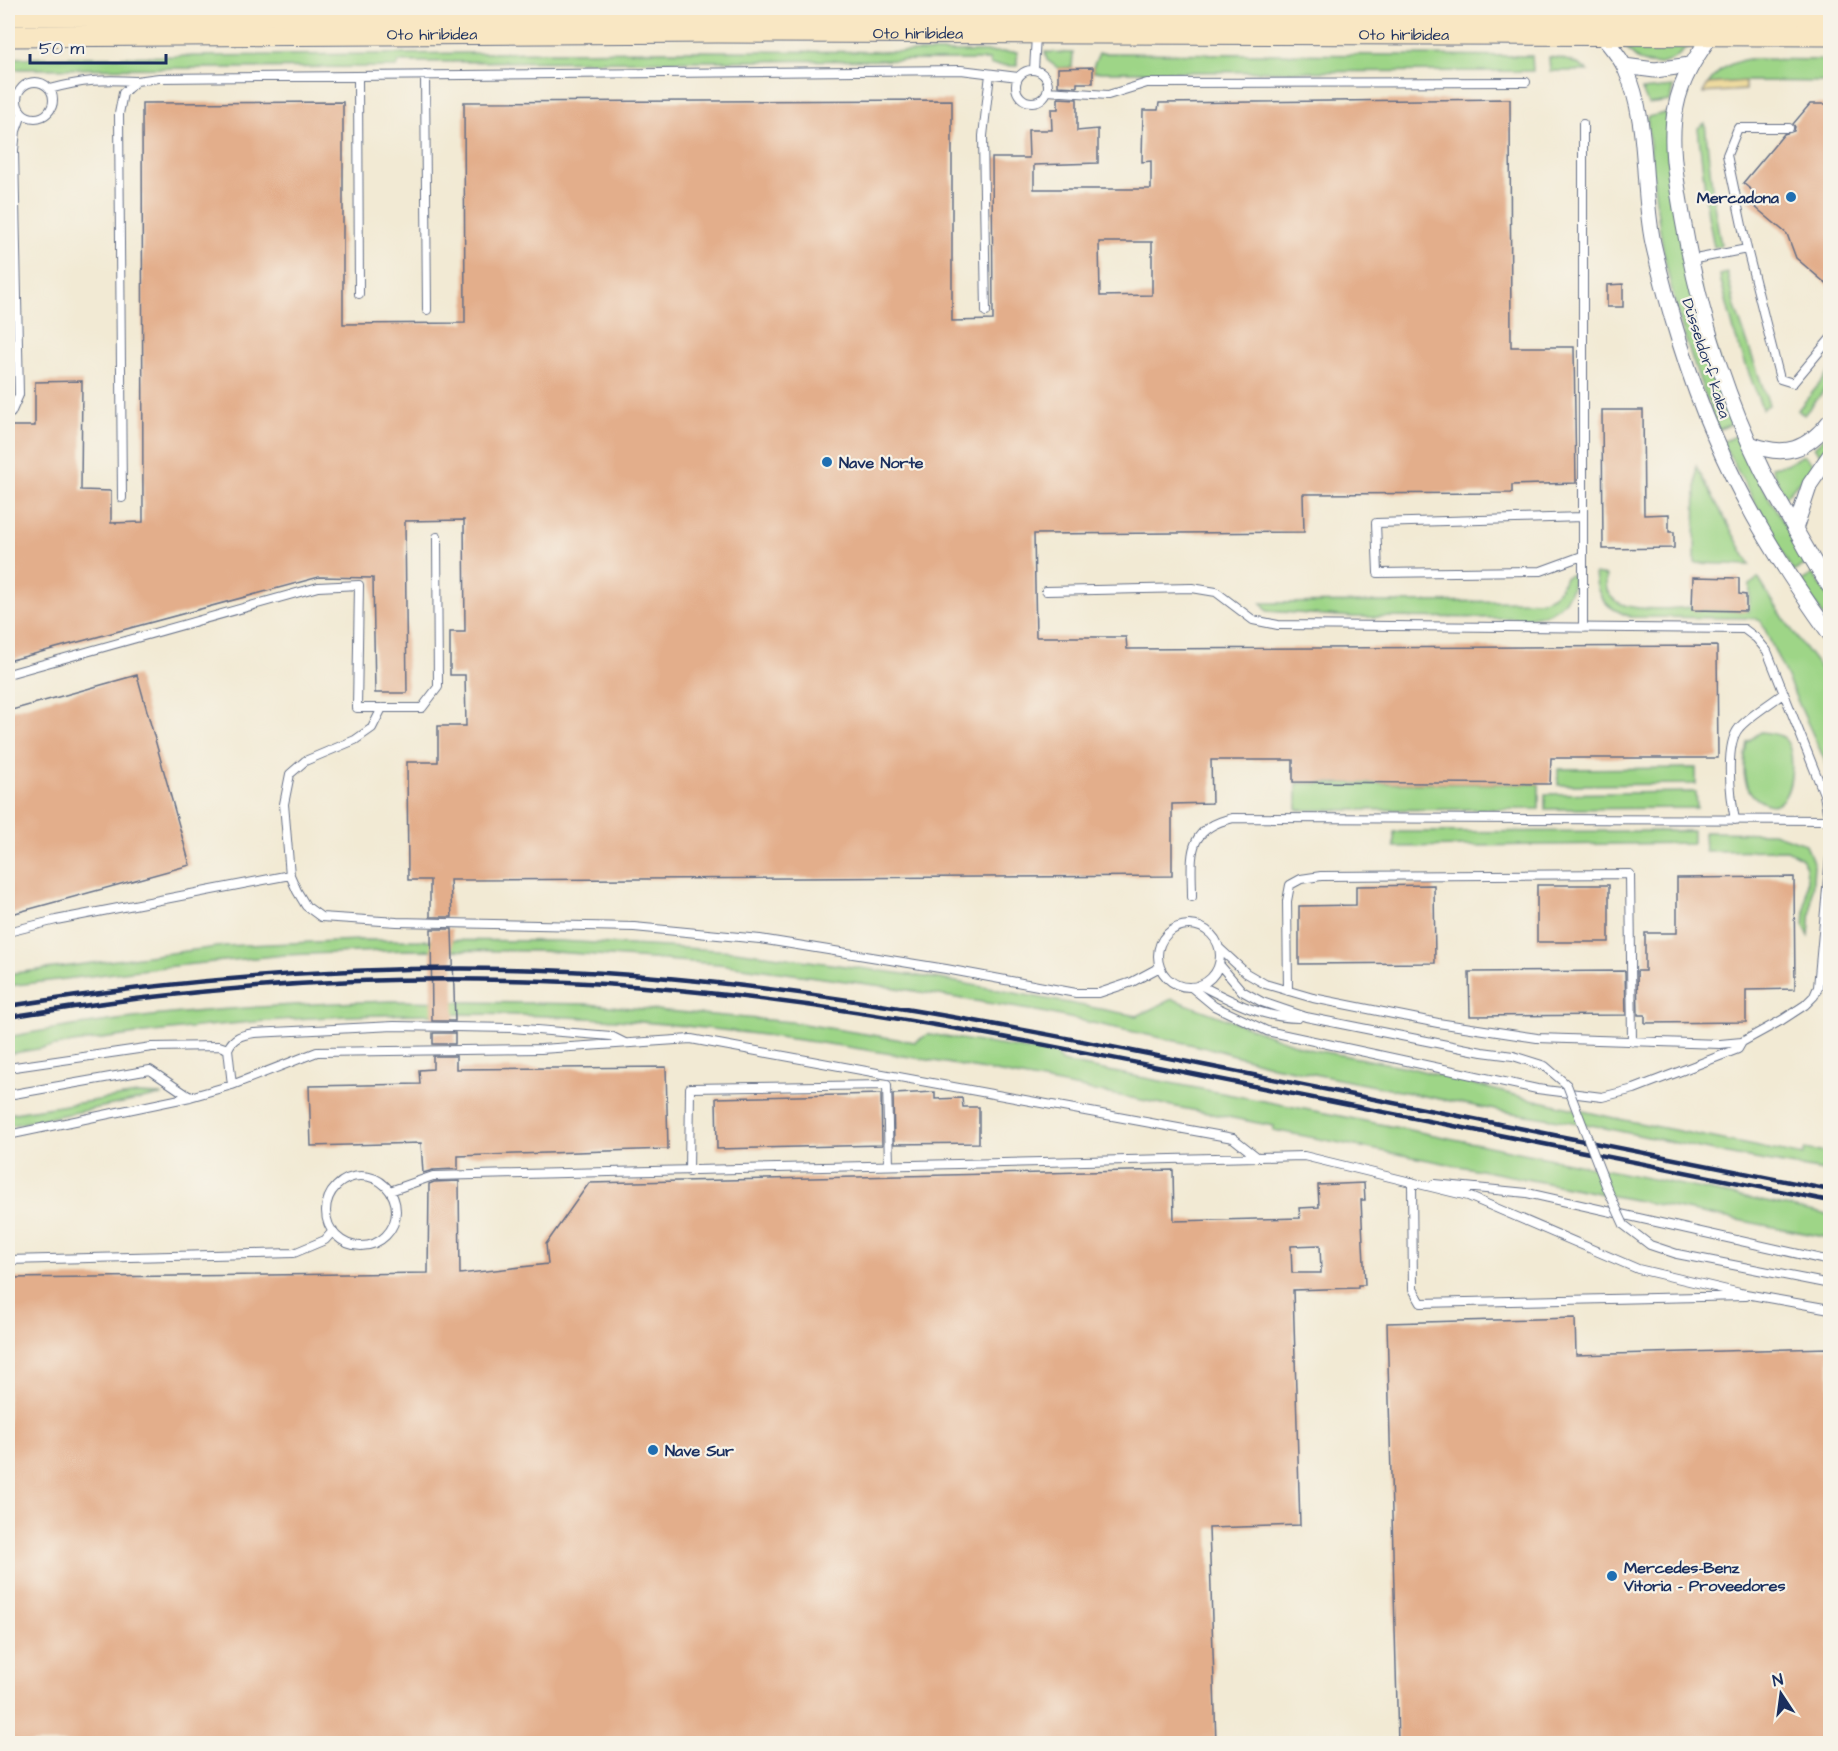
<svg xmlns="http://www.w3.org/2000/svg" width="1838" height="1751" viewBox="0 0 1838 1751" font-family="'Architects Daughter',sans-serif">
	<rect width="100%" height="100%" fill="#f7f3e8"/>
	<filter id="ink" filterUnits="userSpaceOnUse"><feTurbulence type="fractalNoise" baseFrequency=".0167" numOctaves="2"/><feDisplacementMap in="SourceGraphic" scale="12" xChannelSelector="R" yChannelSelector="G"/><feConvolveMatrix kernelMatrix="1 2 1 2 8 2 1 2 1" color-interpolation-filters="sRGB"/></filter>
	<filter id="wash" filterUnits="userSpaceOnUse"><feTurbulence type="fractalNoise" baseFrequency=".008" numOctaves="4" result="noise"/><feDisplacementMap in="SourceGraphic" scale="24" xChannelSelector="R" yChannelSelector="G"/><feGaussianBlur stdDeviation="1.35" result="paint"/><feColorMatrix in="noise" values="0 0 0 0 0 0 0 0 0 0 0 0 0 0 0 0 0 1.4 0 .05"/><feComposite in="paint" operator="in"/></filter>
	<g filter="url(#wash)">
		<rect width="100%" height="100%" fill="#f2ead4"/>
		<path fill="#9ed587" stroke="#5c8272" stroke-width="1.5" d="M1623,43L1690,44C1668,70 1642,73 1623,43Z
			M662,51L1017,52V66L991,65L989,60L399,62L397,67L8,69V58Z
			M1045,52L1073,53L1072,67L1058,68L1047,60Z
			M1099,53L1532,56L1533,71L1093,72V67Z
			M1549,57C1563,58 1577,62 1588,71H1550Z
			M1749,59L1830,60V82L1749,81L1708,84C1719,69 1731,62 1749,59Z
			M1673,87L1670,101L1648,104L1642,90Z
			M1666,113L1668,159L1734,423L1718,430C1702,386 1684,341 1673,295C1658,236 1653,176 1647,117Z
			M1705,123L1714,205L1721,245L1714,247L1708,216L1698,128Z
			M1727,273L1735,307L1769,405L1762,409L1735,335L1721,281L1720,275Z
			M1830,371V383L1804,415L1798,410Z
			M1830,433V444L1821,455L1814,447Z
			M1737,435L1769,498L1808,563L1793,572L1722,442Z
			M1804,455L1814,465L1785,497L1771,467L1786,464Z
			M1696,466L1750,565L1695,563Z
			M1573,574C1576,589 1562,608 1548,613C1542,615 1535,616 1528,618L1354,617L1267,611L1261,603L1538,601C1556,597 1558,594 1565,577Z
			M1595,574L1606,576C1606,580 1606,586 1607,590C1616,616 1671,608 1692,607L1693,610L1749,611L1750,585L1758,578C1780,614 1803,648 1830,680V772L1761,621L1753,618L1631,617C1607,608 1597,600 1595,574Z
			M1813,574L1830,598V626L1800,582Z
			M1761,732C1769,733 1778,733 1784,738C1796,750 1793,789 1782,800C1777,805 1771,806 1765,803C1739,793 1743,765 1747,742Z
			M1696,768V784L1558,785V769Z
			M1297,783L1539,784V809L1297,810Z
			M1696,792L1697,808L1545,809V794Z
			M1693,831V843L1394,847V832Z
			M1704,832L1773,833L1806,844L1814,865L1809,936L1804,926L1807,878L1806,867L1801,857L1787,850L1705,851Z
			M359,940L559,941L735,951L940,979L1137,1016L1172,999L1308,1049L1407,1067L1522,1097L1614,1118L1803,1156L1805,1149L1830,1154V1172L1737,1156L1591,1125L1500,1111L1273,1066L1217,1050L1042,1012L890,987L719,964L542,951L407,950L284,955L164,967L8,986V974L225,946Z
			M392,1001L586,1004L791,1022L915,1042L929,1034L1055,1054L1062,1062L1335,1115L1830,1215V1238L1273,1130L1274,1126C1078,1088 883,1046 685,1026C460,1003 230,1014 8,1054V1037C134,1013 263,1005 392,1001Z
			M137,1094L162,1095L8,1126V1114Z"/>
		<path fill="#eeda9e" stroke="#84847e" stroke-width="1.5" d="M1745,81V90L1703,93L1708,84Z"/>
		<g id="blocks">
			<path fill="#e3ae8b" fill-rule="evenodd" d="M1093,67V83H1077V87L1058,86V68Z
				M1058,98L1077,99V131L1098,129V163L1034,165V189H1151V161L1142,162L1143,110H1158L1159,103L1510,99L1511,347H1574L1576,483L1512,485V493L1303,494L1304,532L1034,534L1036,637H1126L1127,649L1717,646L1718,758H1551L1550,784L1293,782V760H1211L1212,803L1172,804V876L450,880L452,917H430V880H408L407,762H438V726H466L465,675H450V632H465L464,520L405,521L407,693H375L373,578L319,577L8,661V426H35V382L82,381L81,490L111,491V523L143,522L142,103L343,102V324L465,323L464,102L952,100V321L993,320L992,158H1029L1028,130H1052L1051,109H1058ZM1099,242H1152V295L1100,296Z
				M1810,104H1830V287L1796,258L1787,234L1748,201L1755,193L1743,183L1784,134L1794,131L1795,127L1793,124Z
				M1623,284V307H1607V285Z
				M1602,410H1643L1644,515L1669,514V532H1674V548L1603,549Z
				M1693,577L1739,578V594L1746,595V611L1692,610Z
				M137,675L190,865L8,915V711Z
				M1794,877L1795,989L1746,990V1022L1645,1023V1015H1638L1637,971H1645V933H1677V878Z
				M1434,885L1435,963L1299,964V906L1356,905V886Z
				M1537,885H1609V942H1537Z
				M431,929H452L455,1021H432Z
				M1625,971L1626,1015L1470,1016L1469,972Z
				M433,1033H455V1044H433Z
				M433,1056H456V1069L666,1067L668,1149L458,1156V1169L433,1170L423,1173L421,1143L311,1146L309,1086L420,1084L419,1070L433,1069Z
				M935,1092V1099L962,1098L963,1107H979V1143L894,1144L893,1094Z
				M881,1094L882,1145L717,1149L716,1098Z
				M1173,1170L1174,1221L1300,1218L1299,1208L1319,1207L1318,1185L1364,1183L1365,1200H1361L1365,1285H1358V1288L1293,1290L1300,1525L1209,1528L1216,1743H8V1278L428,1273L429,1184L434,1182L459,1181L460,1274L548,1264L546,1244L589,1183ZM1320,1245L1321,1273H1292L1291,1246Z
				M1575,1318L1576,1355L1829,1348L1830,1743H1398L1387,1323Z"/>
		</g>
	</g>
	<g filter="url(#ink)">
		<use href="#blocks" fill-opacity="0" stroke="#667087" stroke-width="1.5"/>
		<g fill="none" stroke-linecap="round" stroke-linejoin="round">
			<defs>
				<path id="lane" d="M1034,70L1036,36
					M1016 86a16 16 0 1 1 32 0a16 16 0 1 1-32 0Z
					M425,75L427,310
					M358,77L359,294
					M17 100a18 18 0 1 1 36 0a18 18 0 1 1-36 0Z
					M50,89C83,80 103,79 136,81
					M1047,91L1108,95L1147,83L1526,82
					M1583,124V628
					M1789,128H1738L1727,155L1747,249L1780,379L1793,383L1830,339
					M1690,260L1747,249
					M986,312L983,136L990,74
					M8,413H11L19,395L14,150L16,131L22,114
					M122,498L119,114L123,93L136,81L159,78L961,70L1018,77
					M1582,556L1541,571L1378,573L1376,523L1583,517
					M1046,591L1192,588L1216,592L1253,620L1278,625L1744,629L1756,638L1767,651L1824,794L1830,831
					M8,674L318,587L359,585L357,708H422L438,687L437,537
					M382,708L372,728L355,740L305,761L290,774L284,804L290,875L297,891L306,906L321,917L397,922L634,927L760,939L946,969L1076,993H1099L1132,982L1160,967
					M1735,820C1731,799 1724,745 1739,728C1748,717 1771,703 1784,693
					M1192,897C1192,857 1184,829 1233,818L1830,820
					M1158 956a31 31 0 1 1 62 0a31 31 0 1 1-62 0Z
					M8,932L56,920L290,875
					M1219,948L1246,973L1265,984L1313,998L1438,1023L1537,1038L1720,1044L1742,1042L1782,1020L1805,1005L1814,996L1818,987L1830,856
					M1219,964L1242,991L1262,1002L1306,1017L1482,1052L1513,1056
					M1200,985C1231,1001 1263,1018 1298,1018
					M1191,987L1214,1006L1267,1031L1537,1089L1602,1097L1634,1089L1738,1049L1742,1042
					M1288,991L1287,901L1290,885L1301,879L1321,876L1630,874L1632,1042
					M228,1049C233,1037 242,1035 254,1033L394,1026L512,1028L611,1036L625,1043
					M8,1068L152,1047L219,1046L228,1049L232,1085
					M8,1095L150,1070L190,1097
					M8,1135L190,1097L232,1085L317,1052L541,1049L691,1039L1233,1138L1257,1157
					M689,1172L690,1088L887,1085L889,1165
					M326 1211a35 35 0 1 1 70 0a35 35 0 1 1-70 0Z
					M1412,1182L1413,1289L1421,1303L1746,1296
					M1434,1184L1527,1193L1830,1261
					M390,1191L433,1176L1304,1156L1468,1196L1638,1269L1740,1293L1830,1309
					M1677,1254L1830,1284
					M8,1260L294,1253L325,1240L333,1231"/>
				<path id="street" d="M1601,34C1609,45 1620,56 1625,68C1650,122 1641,186 1653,243C1667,305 1689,379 1715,438C1745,508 1786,573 1830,634
					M1712,34C1696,57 1681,79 1676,107C1668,143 1677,184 1683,220C1698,306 1723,391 1762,470C1772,490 1784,509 1795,529C1807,549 1817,569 1830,587
					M1624,66L1655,70L1690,65
					M1750,444C1785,458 1807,450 1830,421
					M1795,529L1810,484L1830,455"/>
				<g id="secondary">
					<path d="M8,15L913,13L1830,16"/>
					<path id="s1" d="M8,36L718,32L1830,35"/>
				</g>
			</defs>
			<use href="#lane" stroke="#667087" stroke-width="10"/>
			<use href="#street" stroke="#667087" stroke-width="17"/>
			<use href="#secondary" stroke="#667087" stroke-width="23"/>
			<path stroke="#667087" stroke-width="3" stroke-dasharray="4.5 4.5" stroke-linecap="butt" d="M1826,651L1830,656"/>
			<use href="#lane" stroke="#fff" stroke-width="8"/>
			<use href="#street" stroke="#fff" stroke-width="15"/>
			<use href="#secondary" stroke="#f9e7c3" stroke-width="21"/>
			<path stroke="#1b2f5e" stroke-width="4.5" d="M8,1006C173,980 339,966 506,969C741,973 973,1019 1203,1065C1412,1107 1621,1148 1830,1190
				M8,1017C173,990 338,976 506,980C741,984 973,1030 1203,1076C1412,1118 1621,1159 1830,1201"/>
			<defs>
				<path id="lane-bridge" d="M1513,1056L1545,1066L1567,1085L1607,1188L1624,1225L1650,1245L1677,1254"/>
			</defs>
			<use href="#lane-bridge" stroke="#667087" stroke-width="10" stroke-linecap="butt"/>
			<use href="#lane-bridge" stroke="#fff" stroke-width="8"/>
		</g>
	</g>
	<g fill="#1f6fb2" stroke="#f7f3e8" stroke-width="2">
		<circle cx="1791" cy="197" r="6"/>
		<circle cx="827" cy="462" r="6"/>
		<circle cx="653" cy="1450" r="6"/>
		<circle cx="1612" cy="1576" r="6"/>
	</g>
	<g text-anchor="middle" stroke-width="4.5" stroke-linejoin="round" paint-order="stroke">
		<g font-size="16" fill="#1b2f5e" stroke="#f7f3e8">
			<text dy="6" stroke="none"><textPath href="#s1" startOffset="910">Oto hiribidea</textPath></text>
			<text dy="6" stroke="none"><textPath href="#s1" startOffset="424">Oto hiribidea</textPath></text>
			<text dy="6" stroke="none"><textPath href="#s1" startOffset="1396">Oto hiribidea</textPath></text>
			<text transform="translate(1707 358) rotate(72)" y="6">Düsseldorf kalea</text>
		</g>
		<g font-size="16" font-weight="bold" fill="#1b2f5e" stroke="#f7f3e8" text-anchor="start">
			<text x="1779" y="203" text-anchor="end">Mercadona</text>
			<text x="839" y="468">Nave Norte</text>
			<text x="665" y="1456">Nave Sur</text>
			<text x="1624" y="1573">Mercedes-Benz<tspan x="1624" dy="18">Vitoria - Proveedores</tspan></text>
		</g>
	</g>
	<rect width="1838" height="1751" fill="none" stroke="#f7f3e8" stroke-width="30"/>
	<g transform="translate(1781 1694) rotate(347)" stroke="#f7f3e8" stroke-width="4.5" paint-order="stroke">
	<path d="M0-4.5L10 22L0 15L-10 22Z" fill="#1b2f5e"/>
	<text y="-9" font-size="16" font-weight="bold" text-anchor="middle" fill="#1b2f5e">N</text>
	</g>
	<path d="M30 54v9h136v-9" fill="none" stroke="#1b2f5e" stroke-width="3"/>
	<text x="39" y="54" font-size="18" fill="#1b2f5e" stroke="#f7f3e8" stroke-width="4.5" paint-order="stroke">50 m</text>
</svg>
